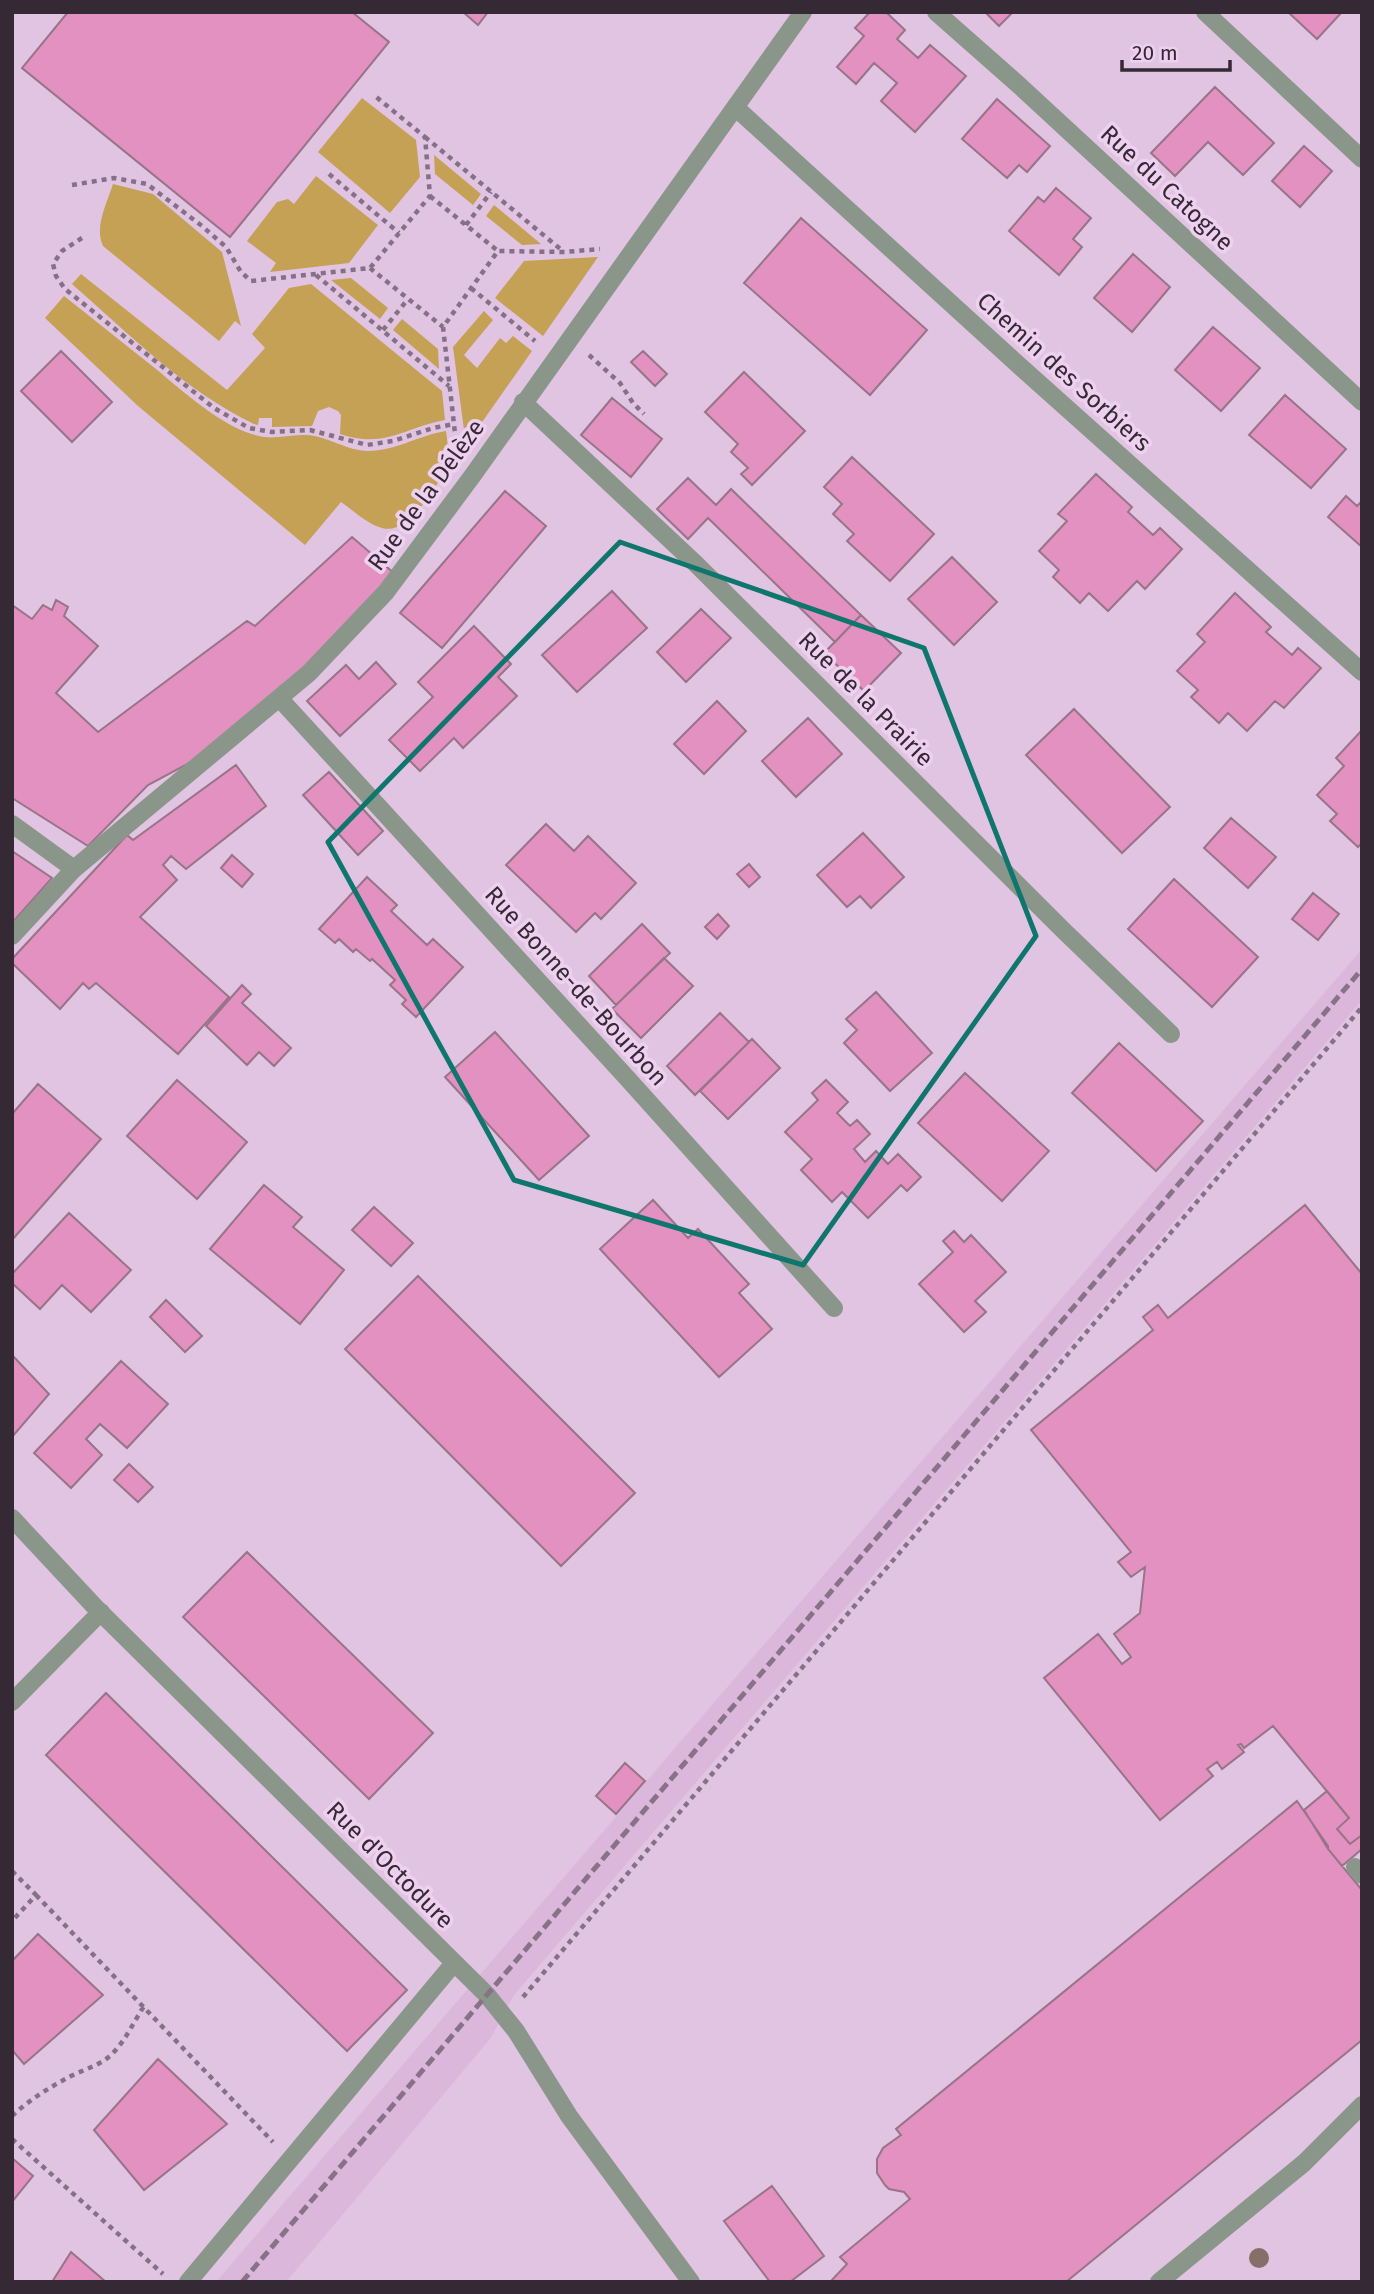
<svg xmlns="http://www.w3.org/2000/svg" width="1374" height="2294" viewBox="0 0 1374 2294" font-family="'Fira Sans',sans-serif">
	<rect width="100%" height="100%" fill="#e1c3e2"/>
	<path fill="#dab7db" d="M1362,949V1000L1024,1399L514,1995L490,2039L286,2282H216Z"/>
	<path fill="#c4a155" d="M362,98L416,140L420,177L390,213L318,152Z
		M434,155L481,194L473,205L435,174Z
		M316,176L378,225L349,263L270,272L276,263L247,241L277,202L288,199L294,204Z
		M113,184L153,194L222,252L241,326L235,321L219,341L103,246C94,227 107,203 113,184Z
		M494,205L541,244L522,245L486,216Z
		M598,257L543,336L495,298L524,261Z
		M81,274L227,390L265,348L252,334L289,288L311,284L442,391L445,420C403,428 385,449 340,434L341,415L338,411L329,407L318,411L312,426L272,427V418H259L258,425L254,424C185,391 129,334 72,284Z
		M351,278L388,308L380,319L331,280Z
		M64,296C95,320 125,345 156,369C184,392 223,428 259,436C275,440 290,434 306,435C328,436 347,451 368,451C395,451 420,435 446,431L450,464C436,484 410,536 382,528C367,524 353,510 341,502L305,545L138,406L45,318Z
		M484,311L493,320L464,355L477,368L500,338L506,343L513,336L532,351L466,445L453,347Z
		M402,319L438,349L439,369L393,330Z"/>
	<path fill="#e291c0" stroke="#987488" stroke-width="2" d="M68,12H352L389,42L230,237L22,68Z
		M463,12H488L478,25Z
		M870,12H886L905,30L897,39L918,58L930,45L966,76L915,132L881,101L897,83L874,63L856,84L837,67L864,36L855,28Z
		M985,12H1013L999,26Z
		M1288,12H1342L1317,39Z
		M1215,87L1274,143L1243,175L1208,142L1175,176L1151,153Z
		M997,99L1050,146L1027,172L1019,165L1007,178L962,139Z
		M1304,146L1332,171L1300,207L1272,181Z
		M1056,188L1091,218L1073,239L1082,247L1059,275L1009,231L1038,197L1044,202Z
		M801,218L927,330L870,395L744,283Z
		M1133,254L1170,287L1132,332L1094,298Z
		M1213,327L1260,368L1221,411L1175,370Z
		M61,351L112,402L72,442L21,391Z
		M643,351L667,374L655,386L631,362Z
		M744,372L805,431L752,485L741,474L748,468L731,452L738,444L705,412Z
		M1285,395L1346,449L1311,488L1249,435Z
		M612,398L662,439L631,477L581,435Z
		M852,457L934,534L890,581L847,541L854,534L833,514L842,504L824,487Z
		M1096,474L1132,507L1128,512L1153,535L1160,528L1182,549L1145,589L1137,581L1108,611L1089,593L1080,603L1053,577L1059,570L1039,551L1067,521L1058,514Z
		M688,478L716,505L731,489L861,615L835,642L708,518L688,539L657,509Z
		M505,491L546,526L442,648L400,613Z
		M1346,496L1357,506L1362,501V547L1328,517Z
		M352,537L395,574L306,671L193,761L148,785L88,846L12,798V605L32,619L43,605L52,610L56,600L68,607L64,616L98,646L56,693L98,732L247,621L255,626Z
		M952,557L997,602L954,645L908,599Z
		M612,591L647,628L577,692L542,655Z
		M1235,593L1271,627L1266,632L1292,655L1298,648L1321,668L1284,708L1275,701L1247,731L1228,713L1219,723L1191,697L1198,690L1177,671L1205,642L1197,634Z
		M701,609L731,638L686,682L657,652Z
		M861,615L901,653L864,691L824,653Z
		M474,626L511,664L498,677L517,696L463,748L454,738L420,771L389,740L433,697L418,682Z
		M376,662L396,684L340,736L307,701L346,665L359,679Z
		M717,701L746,731L704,774L674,744Z
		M1074,709L1170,807L1122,853L1026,755Z
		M808,718L842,754L796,797L762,761Z
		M1362,730V843L1358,847L1330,821L1337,814L1317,795L1344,766L1336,758Z
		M236,765L266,806L186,869L171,856L163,865L177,880L140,917L229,997L178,1054L96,983L89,989L83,983L60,1009L12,963V959L127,835L133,840Z
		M329,772L383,831L358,855L303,795Z
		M1231,818L1276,857L1248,888L1204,848Z
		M546,824L574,851L588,836L636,883L601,919L595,913L576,932L506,865Z
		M863,833L904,877L871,908L860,896L847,907L817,875Z
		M12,851L52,878L12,923Z
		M232,855L253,874L242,887L221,868Z
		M749,864L760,877L749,887L737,874Z
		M367,877L397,905L391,911L427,945L433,939L463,967L416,1017L402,1004L406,1000L390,985L395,980L372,959L370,961L356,949L353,952L339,939L335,943L319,929Z
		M1174,879L1258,957L1212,1007L1128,929Z
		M1313,893L1339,914L1318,940L1292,919Z
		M718,914L729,926L717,939L705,927Z
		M642,924L670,953L616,1005L589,976Z
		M664,958L693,986L641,1038L612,1009Z
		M242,985L251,994L242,1003L291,1048L274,1066L259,1052L247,1065L206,1026Z
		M876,992L932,1053L890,1091L844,1043L857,1030L846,1019Z
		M720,1013L749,1042L695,1095L667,1066Z
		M495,1032L589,1136L539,1180L445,1077Z
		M752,1039L780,1068L728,1119L700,1091Z
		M1119,1043L1203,1121L1156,1171L1072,1093Z
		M965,1073L1049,1151L1002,1201L918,1123Z
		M177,1080L247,1142L197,1199L127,1136Z
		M826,1080L848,1102L837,1113L850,1126L857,1120L870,1134L854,1149L865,1162L876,1151L888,1164L898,1154L921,1177L907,1191L901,1185L868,1218L842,1192L832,1202L801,1170L812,1159L785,1132L818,1100L812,1093Z
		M38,1084L101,1139L12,1240V1114Z
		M264,1185L302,1217L293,1227L344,1270L300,1324L210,1249Z
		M653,1200L688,1238L698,1229L749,1284L739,1293L772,1329L719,1377L600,1249Z
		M1305,1205L1362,1274V1835L1350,1844L1337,1829L1349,1818L1273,1726L1244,1748L1241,1744L1238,1745L1244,1752L1222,1769L1217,1762L1207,1769L1213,1776L1160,1820L1044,1678L1098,1634L1122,1664L1131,1657L1114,1634L1140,1613L1145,1567L1131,1577L1118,1562L1131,1552L1031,1430L1153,1330L1143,1317L1158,1305L1168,1318Z
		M374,1207L413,1243L391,1266L352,1230Z
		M69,1213L131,1270L91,1312L62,1285L40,1309L12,1283V1274Z
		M954,1231L964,1242L971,1235L1006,1272L975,1301L986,1312L964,1332L919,1284L953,1252L943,1241Z
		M418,1276L635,1493L561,1566L345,1349Z
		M166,1300L202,1336L185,1352L150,1317Z
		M12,1355L49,1394L12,1437Z
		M121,1361L168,1404L127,1448L100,1424L86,1439L102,1455L71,1488L34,1453Z
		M129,1464L153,1487L138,1502L114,1480Z
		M247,1552L433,1733L369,1799L183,1617Z
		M106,1693L407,1990L347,2051L46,1755Z
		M625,1763L645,1781L616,1814L596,1796Z
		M1327,1791L1349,1818L1337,1829L1350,1844L1362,1835V1849L1342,1866L1328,1849L1304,1810Z
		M1297,1801L1328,1846V1849L1362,1890V2040L1066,2282H830L847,2264L840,2257L910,2199L904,2192L889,2189L885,2185L877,2173V2159L883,2148L901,2135L896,2129Z
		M38,1934L103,1995L24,2064L12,2050V1961Z
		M158,2059L227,2124L144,2190L94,2130Z
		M12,2158L33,2176L12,2202Z
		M772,2186L824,2256L790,2282H770L724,2221Z
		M71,2252L106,2282H52Z"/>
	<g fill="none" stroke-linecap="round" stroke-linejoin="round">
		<path stroke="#857186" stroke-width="4.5" stroke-dasharray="5 5" stroke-linecap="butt" d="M425,137L564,252
			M329,174L399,233
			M72,185L114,178L147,184L202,226L226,247L241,272L251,281L370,268L430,196L425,137L375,96
			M430,196L498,251
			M466,225L491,192
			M82,238L62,251L53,264L56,276L65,289L214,408L249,428L272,432L310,430L367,445L393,441L433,428L454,424
			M370,268L443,327
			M316,275L449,386
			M471,288L535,341
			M383,330L408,299
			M589,355L620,383L633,403L644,414
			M457,451L443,327L498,251L564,252L600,249
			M12,1871L36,1895L12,1921
			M36,1895L273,2142
			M523,1997L1362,1007
			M12,2116C29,2100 50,2087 71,2076C85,2069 98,2066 110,2056C125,2042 133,2023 144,2006
			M12,2139L163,2274"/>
		<path stroke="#899689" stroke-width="18" d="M936,12L1021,87L1362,402
			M1205,12L1362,159
			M735,107L1023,369L1362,672
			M523,402L697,565L1063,930L1171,1034
			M280,699L627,1078L834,1308
			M12,824L74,869
			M12,936L74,869L309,673L386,592L473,475L803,12
			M12,1518L96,1608L487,1995L516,2031L569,2116L691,2282
			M12,1702L101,1612
			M1355,1867L1362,1875
			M188,2282L454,1963
			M1159,2282L1304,2163L1362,2105"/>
		<path stroke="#877287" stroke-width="5" stroke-dasharray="10 5" stroke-linecap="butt" d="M242,2282L1362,969"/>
	</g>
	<circle fill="#856f68" cx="1259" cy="2258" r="10"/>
	<path fill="none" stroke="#0f766e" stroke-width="5" stroke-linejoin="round" d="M620,542L924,648L1036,936L803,1265L514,1180L328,842Z"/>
	<g text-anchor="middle" stroke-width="7" stroke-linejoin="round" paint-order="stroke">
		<g font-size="24" fill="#352935" stroke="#eed0ef">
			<text transform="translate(1167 188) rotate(43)" y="8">Rue du Catogne</text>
			<text transform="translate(1064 372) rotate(42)" y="8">Chemin des Sorbiers</text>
			<text transform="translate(426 495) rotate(-54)" y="8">Rue de la Délèze</text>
			<text transform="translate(866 699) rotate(45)" y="8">Rue de la Prairie</text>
			<text transform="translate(576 986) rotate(48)" y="8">Rue Bonne-de-Bourbon</text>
			<text transform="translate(390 1865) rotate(45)" y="8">Rue d'Octodure</text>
		</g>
	</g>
	<rect width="1374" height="2294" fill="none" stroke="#352935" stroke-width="28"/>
	<path d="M1122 60v10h108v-10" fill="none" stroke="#352935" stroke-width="3.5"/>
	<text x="1132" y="60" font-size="21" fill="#352935" stroke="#eed0ef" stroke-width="5" paint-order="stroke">20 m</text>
</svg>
